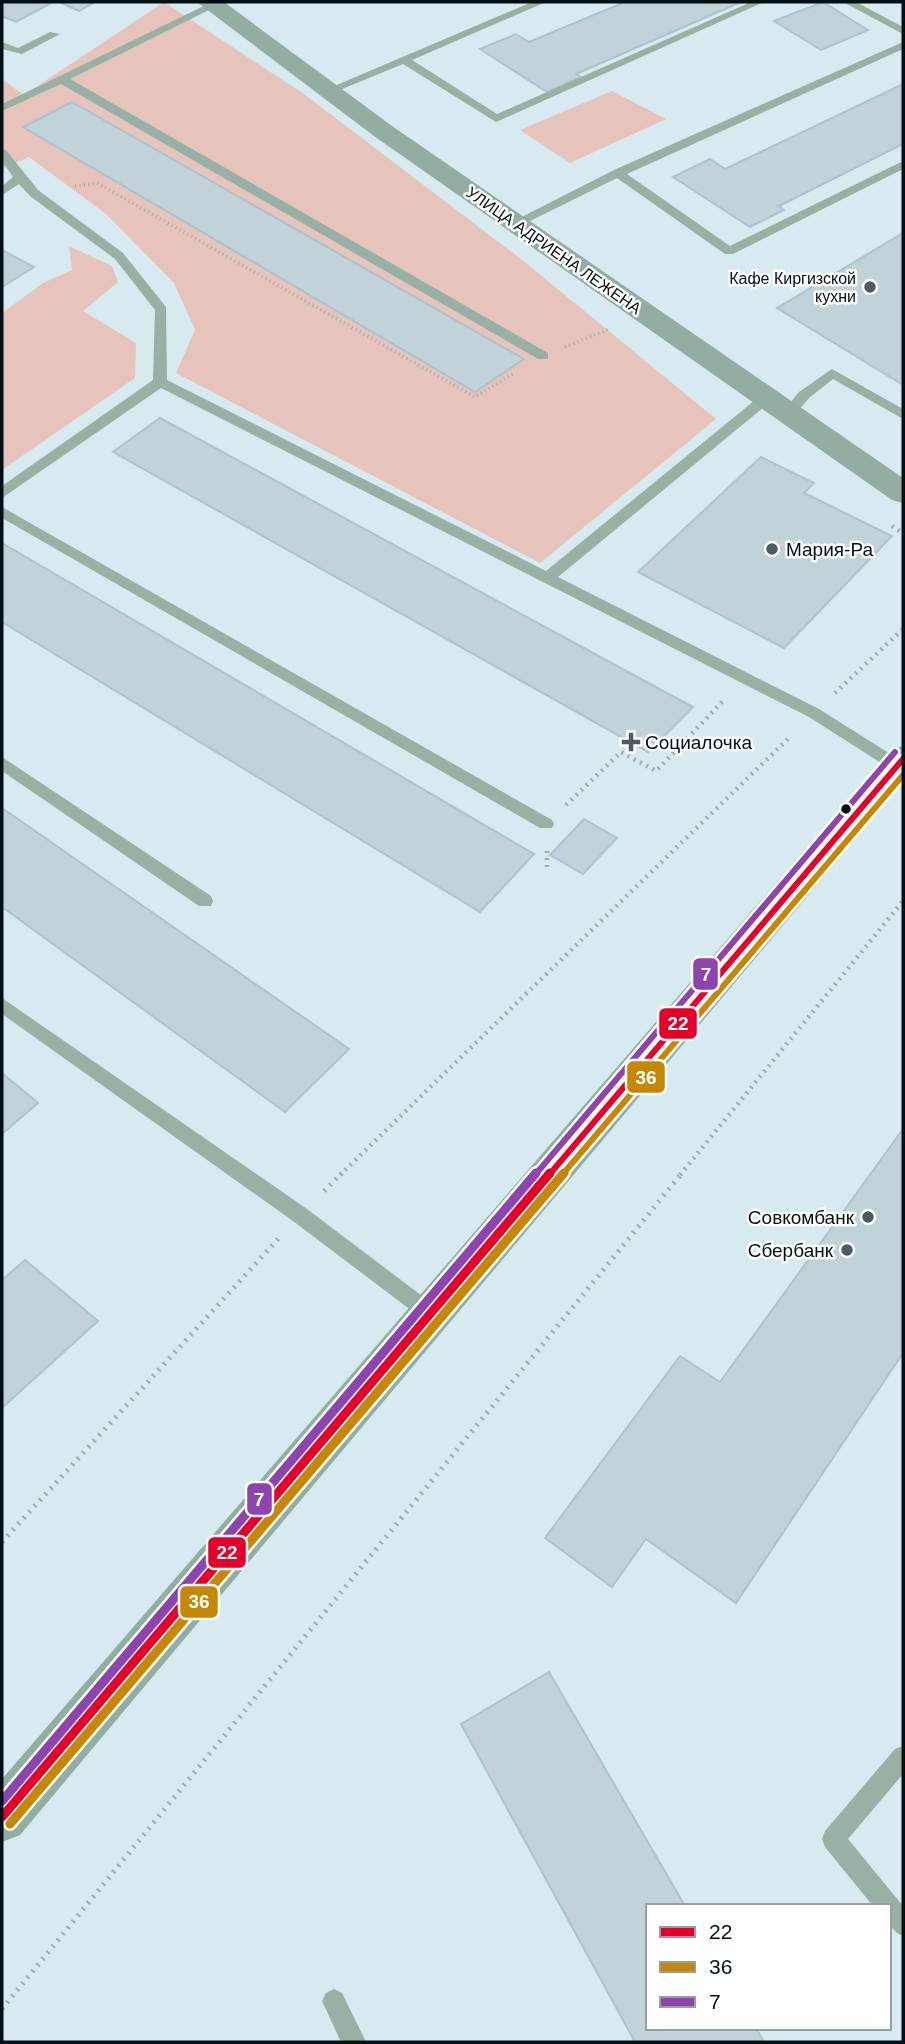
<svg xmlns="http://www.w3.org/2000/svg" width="905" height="2044" viewBox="0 0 905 2044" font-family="Arial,sans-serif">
	<rect width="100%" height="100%" fill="#d6eaf0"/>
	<path fill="#e7c4bb" d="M164,2L304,94L521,259L716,419L540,563L176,373L195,330L174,283L106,214L29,157L2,169V79L24,95Z
		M612,91L666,119L570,163L520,130Z
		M69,246L112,266L118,282L83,311L136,343L135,378L2,470V313L43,283L72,270Z"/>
	<path fill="#c1d2d9" stroke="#abc4cf" stroke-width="2" d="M2,2H53L16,22L2,16Z
		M59,2H95L79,11Z
		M625,2H741L576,74L581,77L547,92L480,49L516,34L529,42Z
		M823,2L868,30L821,50L774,21Z
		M903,84V144L779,206L784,210L750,227L673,177L710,159L725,169Z
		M72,102L524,359L475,392L23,127Z
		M903,233V385L777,308Z
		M2,250L34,267L2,287Z
		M160,418L665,692L693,707L648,752L113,452Z
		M761,457L814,483L804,493L892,536L784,648L638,572Z
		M2,543L534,854L480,912L2,622Z
		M2,808L349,1049L285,1112L2,907Z
		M584,819L617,838L583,874L550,855Z
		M2,1073L38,1103L2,1134Z
		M903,1129V1353L736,1603L646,1539L612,1587L545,1538L680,1356L720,1382Z
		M25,1260L98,1321L2,1408V1280Z
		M549,1672L685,1906H648V2028H756L764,2042H635L461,1724Z"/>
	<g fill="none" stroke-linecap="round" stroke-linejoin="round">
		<path stroke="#9dafab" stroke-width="3.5" stroke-dasharray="1 3.5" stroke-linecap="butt" d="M75,186L97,183L475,397L514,373
			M565,347L609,329"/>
		<path stroke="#9dafab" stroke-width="4.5" stroke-dasharray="2 5" stroke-linecap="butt" d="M892,526L903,533
			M835,693L903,629
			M566,805L621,752L656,771L724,700
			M547,851V872
			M340,1175L791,736
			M680,1175L903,901"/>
		<path stroke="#9dafab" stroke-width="5" stroke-dasharray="2 6" stroke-linecap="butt" d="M324,1191L342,1173
			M2,1542L279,1238
			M2,2009L682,1173"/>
		<path fill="#99b0a4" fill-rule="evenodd" d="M532,2H546L412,60L497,114L751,2H764L496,122L403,64L335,92L325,90Z
			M843,2H856L903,27V34Z
			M210,3L219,5L70,79L548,353V359H538L61,84L2,111V104Z
			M50,32L60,34L22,54L2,49V42L18,48Z
			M903,42V49L627,174L730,246L903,161V169L733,254H725L617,178L520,226L510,223L614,170Z
			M2,149L6,150L38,190L123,253L166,307L167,380L546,571L760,396H770V402L558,577L819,709L903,762V770H892L809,717L161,388L2,498V486L153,380L155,310L115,259L30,196L19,184L2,195V186L13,177L2,161Z
			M832,369L903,409V419L833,379L809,398L793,417H783L781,414L799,392Z
			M2,507L552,820L554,824L552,828H540L2,518Z
			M2,757L211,896L213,901L211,906H199L2,771Z
			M2,998L307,1209L438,1308L441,1314L438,1320L431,1323L424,1320L293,1221L2,1014Z
			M903,1746V1774L848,1839L903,1906V1936C888,1929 889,1921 889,1906H873L825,1847L822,1839L825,1831L895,1749Z
			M334,1989L342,1993L366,2042H341L322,2001L326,1993Z"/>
		<path fill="#92ada2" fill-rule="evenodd" d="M197,2H224L392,126L903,478V503L892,500L374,136Z
			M903,746V782L20,1835L2,1842V1779L891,750Z"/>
		<defs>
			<path id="bus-1-far1" d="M549,1175L903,759"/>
			<path id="bus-1" d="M2,1817L550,1173"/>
			<path id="bus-2-far1" d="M562,1175L903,775"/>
			<path id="bus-2" d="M10,1824L564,1173"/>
			<path id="bus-3-far1" d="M535,1175L895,752"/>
			<path id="bus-3" d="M2,1801L536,1173"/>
		</defs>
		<use href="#bus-1-far1" stroke="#fff" stroke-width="11"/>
		<use href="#bus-1" stroke="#fff" stroke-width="14"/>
		<use href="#bus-2-far1" stroke="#fff" stroke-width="11"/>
		<use href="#bus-2" stroke="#fff" stroke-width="14"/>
		<use href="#bus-3-far1" stroke="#fff" stroke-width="11"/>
		<use href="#bus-3" stroke="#fff" stroke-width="14"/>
		<use href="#bus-1-far1" stroke="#e4002b" stroke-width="6"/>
		<use href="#bus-1" stroke="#e4002b" stroke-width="9"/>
		<use href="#bus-2-far1" stroke="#c68804" stroke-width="6"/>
		<use href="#bus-2" stroke="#c68804" stroke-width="9"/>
		<use href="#bus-3-far1" stroke="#8e44ad" stroke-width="6"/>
		<use href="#bus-3" stroke="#8e44ad" stroke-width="9"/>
	</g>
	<g fill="#4b5c62" stroke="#fff" stroke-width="2.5">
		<circle cx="870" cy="287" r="7"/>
		<circle cx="772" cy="549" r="7"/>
		<path d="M627.5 731.5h7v7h7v7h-7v7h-7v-7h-7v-7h7z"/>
		<circle cx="868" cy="1217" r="7"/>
		<circle cx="847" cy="1250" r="7"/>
	</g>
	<circle fill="#001015" stroke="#fff" stroke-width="2.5" cx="846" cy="809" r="6"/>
	<g text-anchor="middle" stroke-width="5" stroke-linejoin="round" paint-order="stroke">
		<g font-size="16" fill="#001015" stroke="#fff">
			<text transform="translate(554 250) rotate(35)" y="6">УЛИЦА АДРИЕНА ЛЕЖЕНА</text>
		</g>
		<g font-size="16" fill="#001015" stroke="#fff" text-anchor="end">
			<text x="856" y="284">Кафе Киргизской<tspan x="856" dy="18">кухни</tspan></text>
		</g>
		<g font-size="19" fill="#001015" stroke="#fff" text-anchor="start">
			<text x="786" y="556">Мария-Ра</text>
			<text x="645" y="749">Социалочка</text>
			<text x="854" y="1224" text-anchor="end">Совкомбанк</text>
			<text x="833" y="1257" text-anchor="end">Сбербанк</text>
		</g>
	</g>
	<g stroke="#fff" stroke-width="2.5">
		<rect x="692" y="957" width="27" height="34" rx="7" fill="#8e44ad"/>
		<rect x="658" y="1007" width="40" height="33" rx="7" fill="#e4002b"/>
		<rect x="626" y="1060" width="40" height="34" rx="7" fill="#c68804"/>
		<rect x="246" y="1482" width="27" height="34" rx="7" fill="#8e44ad"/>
		<rect x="207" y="1536" width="40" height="33" rx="7" fill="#e4002b"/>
		<rect x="179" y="1585" width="40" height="34" rx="7" fill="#c68804"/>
	</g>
	<g font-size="19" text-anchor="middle" font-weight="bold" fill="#fff">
		<text x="706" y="981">7</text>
		<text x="678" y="1030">22</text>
		<text x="646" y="1084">36</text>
		<text x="259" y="1506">7</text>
		<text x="227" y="1559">22</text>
		<text x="199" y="1608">36</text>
	</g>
	<rect width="905" height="2044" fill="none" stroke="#001015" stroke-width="7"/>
	<rect x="646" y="1904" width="245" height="126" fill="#ffffff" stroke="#999fa1" stroke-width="2"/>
	<rect x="660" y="1927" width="35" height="10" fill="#e4002b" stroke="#999fa1" stroke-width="2"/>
	<text x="709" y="1939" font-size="21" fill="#001015">22</text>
	<rect x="660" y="1962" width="35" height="10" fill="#c68804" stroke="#999fa1" stroke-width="2"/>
	<text x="709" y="1974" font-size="21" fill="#001015">36</text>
	<rect x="660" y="1997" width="35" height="10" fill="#8e44ad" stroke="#999fa1" stroke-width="2"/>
	<text x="709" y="2009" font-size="21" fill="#001015">7</text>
</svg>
